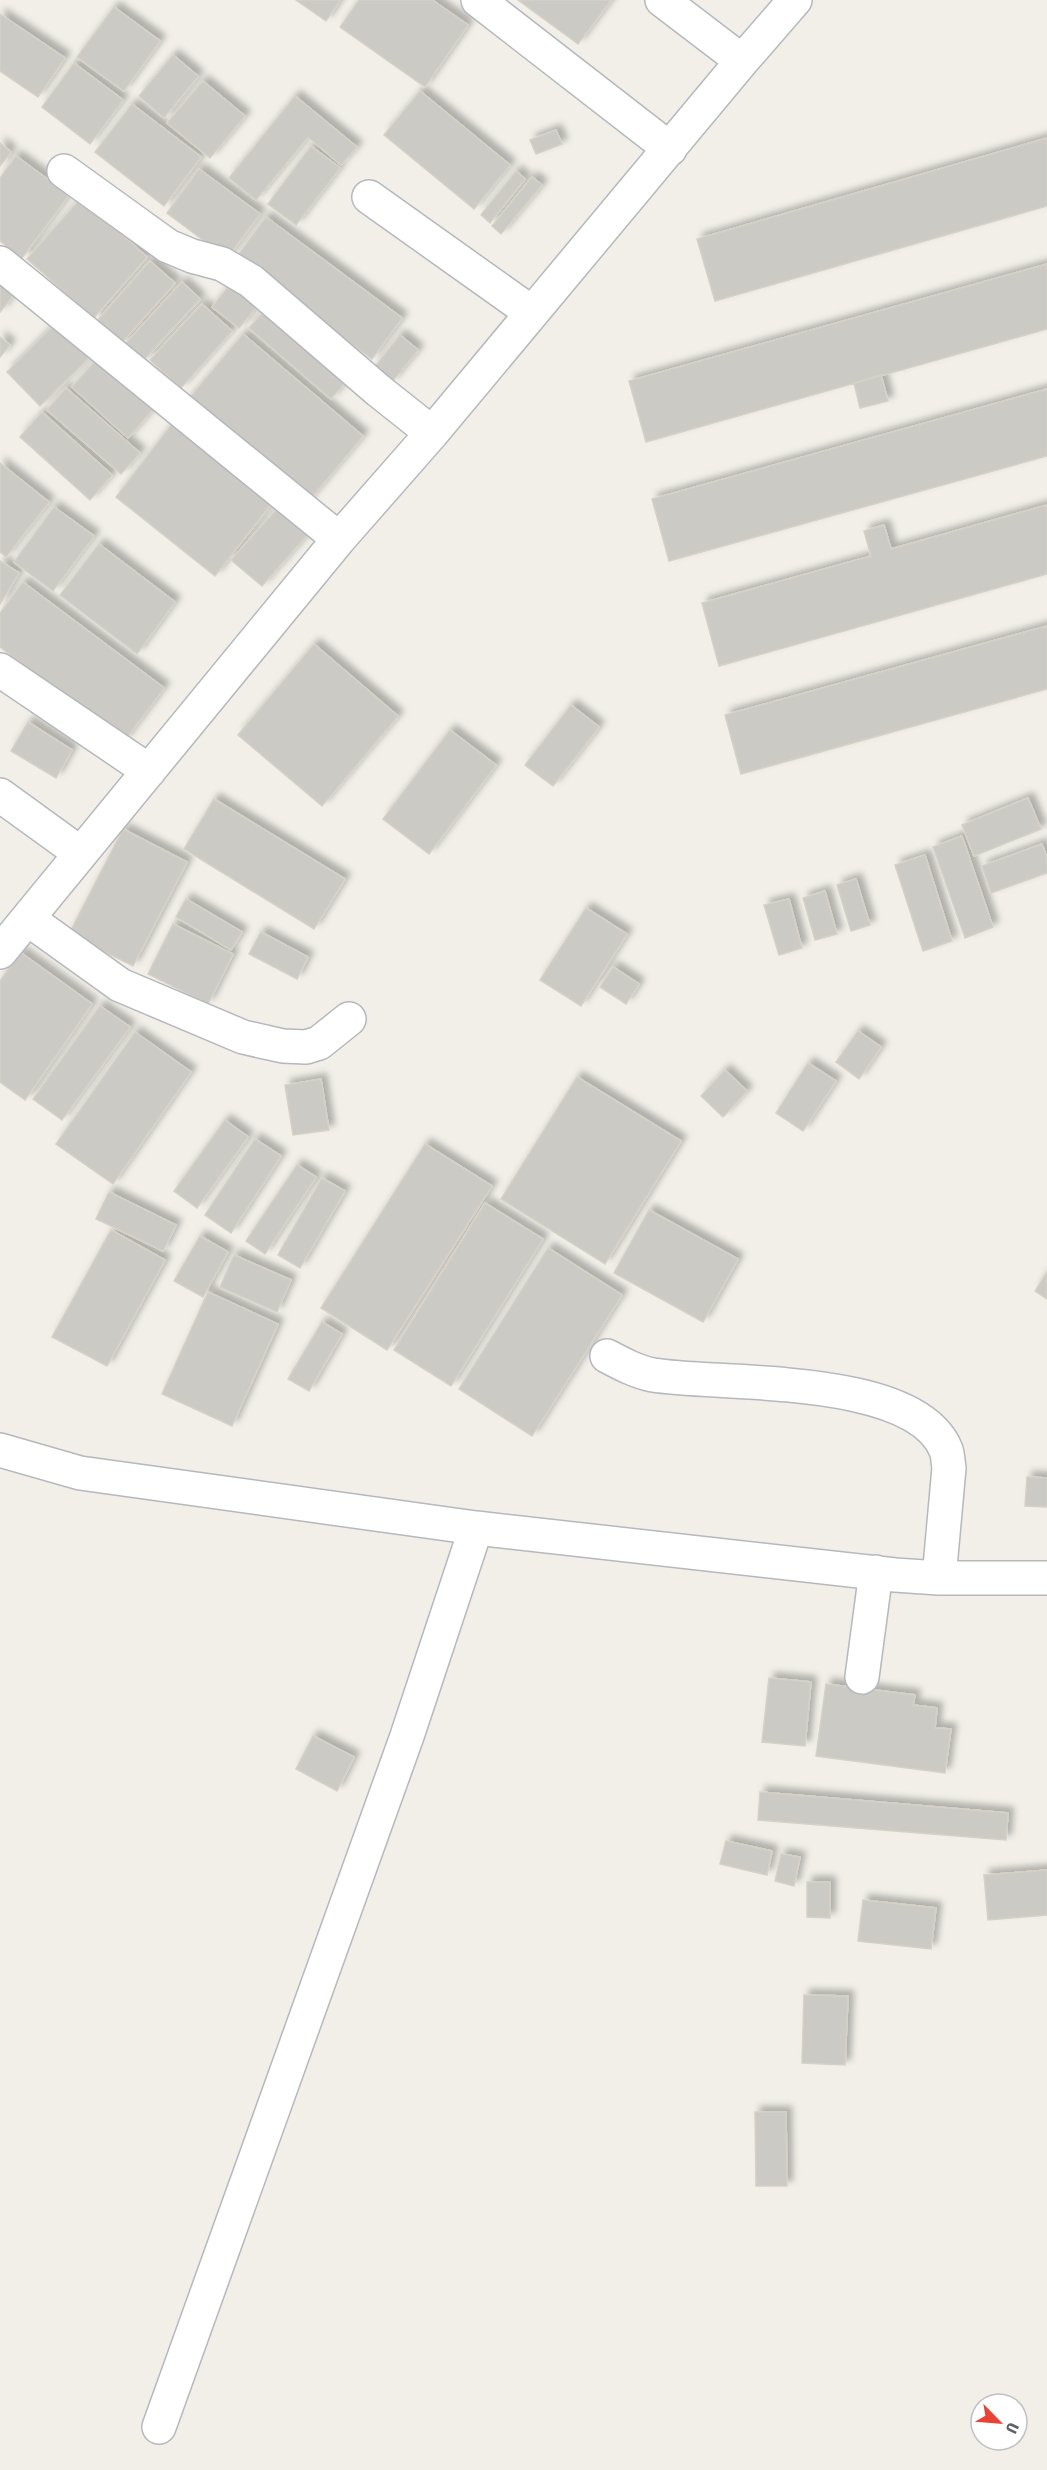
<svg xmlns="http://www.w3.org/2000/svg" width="1047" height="2470" viewBox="0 0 1047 2470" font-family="'Fira Sans Condensed',sans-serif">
	<defs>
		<filter id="shadow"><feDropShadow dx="5.5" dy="-5.5" stdDeviation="3" flood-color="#0004"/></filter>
	</defs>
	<rect width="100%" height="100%" fill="#f1efe8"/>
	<path fill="#cccac5" stroke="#d6d1c6" stroke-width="1.5" filter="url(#shadow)" d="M296,0H340L326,21Z
		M359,0H432L468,25L425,87L340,27Z
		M518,0H611L578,44Z
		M114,7L160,41L124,91L77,57Z
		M0,14L65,58L38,97L0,71Z
		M173,55L198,76L164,118L139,96Z
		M74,63L123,100L90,144L42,107Z
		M203,81L245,116L210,158L167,123Z
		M420,91L510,165L474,209L384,135Z
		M295,96L357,147L341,165L308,137L256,200L229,178Z
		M132,104L201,157L164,206L95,152Z
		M556,130L562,144L536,154L530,140Z
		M1047,138V206L715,301L697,239Z
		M0,143L11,152L0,166Z
		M311,146L340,168L296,225L268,204Z
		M16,156L69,195L22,258L0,241V178Z
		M199,169L260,214L227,258L167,213Z
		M516,171L525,179L490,223L481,215Z
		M532,177L542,185L501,234L492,226Z
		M81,198L147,257L94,318L27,259Z
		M266,217L402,318L372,359L236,258Z
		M150,261L175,283L120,345L96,322Z
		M1047,264V329L646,442L629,381Z
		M0,278L16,292L0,312Z
		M182,282L200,299L142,362L124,345Z
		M232,282L259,304L239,328L212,307Z
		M202,304L232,331L181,388L150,360Z
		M267,308L349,378L331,399L249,328Z
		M59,320L92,355L40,406L7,372Z
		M243,334L363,436L306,504L186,402Z
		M400,335L418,350L392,382L374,368Z
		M0,337L10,345L0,357Z
		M97,359L153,409L128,438L72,387Z
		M881,375L888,401L860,408L854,383Z
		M66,388L140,453L121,474L47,410Z
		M1047,389V456L669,561L652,499Z
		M42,412L112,475L90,500L20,437Z
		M172,424L272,503L215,576L116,497Z
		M0,463L49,502L6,557L0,552Z
		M1047,505V574L719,666L702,603L871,556L864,531L884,525L891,549Z
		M54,507L94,536L53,591L14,562Z
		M277,509L307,535L262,586L231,560Z
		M99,544L175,602L137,654L60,595Z
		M0,561L19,573L0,604Z
		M23,582L164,688L124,741L0,647V613Z
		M1047,626V689L741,774L725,715Z
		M314,644L398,716L322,806L238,735Z
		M571,705L599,727L553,786L525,765Z
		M28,722L72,750L56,778L11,751Z
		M450,730L496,765L429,854L383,819Z
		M1028,798L1041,829L974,856L962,825Z
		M214,799L345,879L314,929L184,849Z
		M123,829L187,862L133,966L69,934Z
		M962,836L993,927L965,938L933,847Z
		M1042,844L1047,858V873L991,893L982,866Z
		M925,855L952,941L923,951L895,865Z
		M856,879L870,925L851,931L837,885Z
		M825,891L837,934L815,940L803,898Z
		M186,899L242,932L231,950L176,917Z
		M789,899L802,948L779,955L764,905Z
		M586,908L627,934L581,1006L540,980Z
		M173,924L233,954L208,1004L148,974Z
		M261,932L308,957L297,979L249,954Z
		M20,952L92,1004L25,1100L0,1082V981Z
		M613,967L639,984L626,1004L600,987Z
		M100,1006L130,1027L62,1120L33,1099Z
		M858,1031L881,1047L859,1079L836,1062Z
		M135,1032L191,1072L113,1184L56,1144Z
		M808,1063L836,1081L803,1131L776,1113Z
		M725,1070L747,1091L723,1117L701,1096Z
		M577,1077L681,1141L605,1264L501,1199Z
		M321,1079L329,1130L293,1135L285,1085Z
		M225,1120L248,1137L197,1208L174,1191Z
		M255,1139L281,1156L231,1233L205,1215Z
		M425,1144L492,1186L387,1350L321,1308Z
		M297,1165L316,1177L265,1254L246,1241Z
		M322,1178L345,1191L300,1268L278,1255Z
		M109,1192L176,1225L163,1251L96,1219Z
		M485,1203L543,1239L451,1386L394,1350Z
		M649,1210L738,1259L703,1322L614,1273Z
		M111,1230L165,1260L107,1366L52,1337Z
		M200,1236L228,1252L203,1297L174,1281Z
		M548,1248L622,1295L532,1436L459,1389Z
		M234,1255L291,1280L277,1312L220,1287Z
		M1047,1272V1299L1035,1291Z
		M208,1292L278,1324L232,1426L162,1394Z
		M322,1322L342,1334L309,1391L288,1379Z
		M1027,1477L1047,1478V1507L1025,1506Z
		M769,1678L811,1682L805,1746L762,1742Z
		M826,1684L915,1695L913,1705L937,1708L935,1728L951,1729L945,1773L816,1756Z
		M313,1736L354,1757L337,1791L296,1769Z
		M760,1792L1008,1813L1006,1840L758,1820Z
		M726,1841L772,1851L767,1875L720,1864Z
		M781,1854L800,1857L794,1886L775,1881Z
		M1047,1870V1915L988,1920L984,1875Z
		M807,1882H830V1918L807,1917Z
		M863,1900L936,1908L931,1949L858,1941Z
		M804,1995L848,1996L845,2065L802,2063Z
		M755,2112H786L787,2186H756Z"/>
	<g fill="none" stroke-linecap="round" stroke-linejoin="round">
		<defs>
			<path id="minor" d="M478,0L670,149
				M662,0L742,61
				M64,171L168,246L192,256L222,264L251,281L379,391L432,433
				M369,197L532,313
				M0,263L339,539
				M0,670L149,771
				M0,795L80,853
				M28,919L120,985L243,1037L283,1046L306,1047L319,1043L349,1019
				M0,952L339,539L432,433L742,61L795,0
				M607,1356C622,1364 637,1372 653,1375C722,1386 915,1373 946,1450C948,1455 948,1463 949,1468L939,1578
				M0,1450L80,1473L476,1528L895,1575L939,1578H1047
				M862,1677L876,1572
				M159,2427L407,1736L476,1528"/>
		</defs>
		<use href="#minor" stroke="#b5b8bc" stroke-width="36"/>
		<use href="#minor" stroke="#fff" stroke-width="33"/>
	</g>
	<g transform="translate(999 2422) rotate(115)"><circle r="28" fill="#ffffff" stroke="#bfc1c3" stroke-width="1.5"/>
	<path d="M0-4.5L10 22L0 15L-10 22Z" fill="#ea4335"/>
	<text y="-9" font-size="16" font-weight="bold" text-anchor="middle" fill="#5f6368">U</text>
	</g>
</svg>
